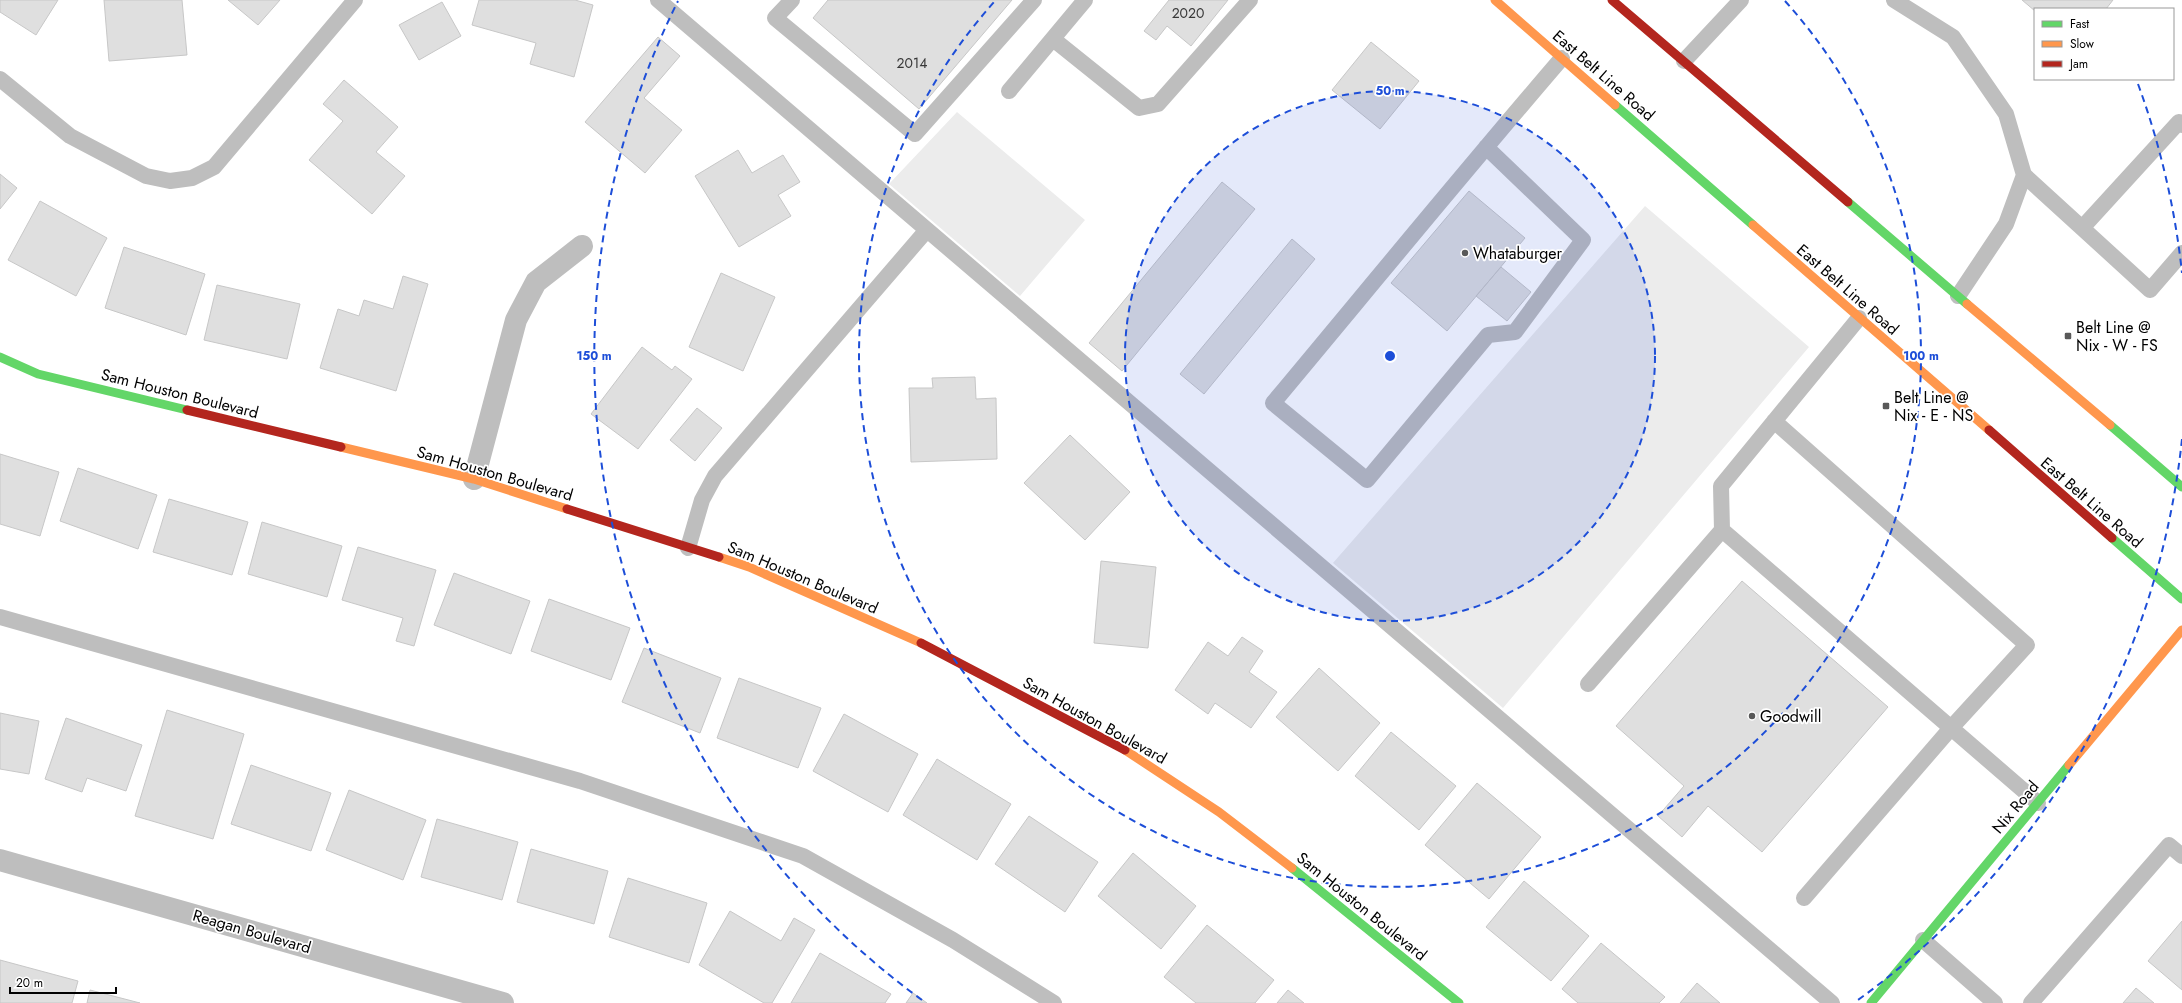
<svg xmlns="http://www.w3.org/2000/svg" width="2182" height="1003" viewBox="0 0 2182 1003" font-family="Jost,sans-serif">
	<rect width="100%" height="100%" fill="#fff"/>
	<path fill="#ececec" d="M957,112L1085,220L1020,296L889,184Z
		M1645,206L1809,347L1503,708L1333,563Z"/>
	<path fill="#dfdfdf" stroke="#c7c7c7" d="M0,0H58L36,35L0,12Z
		M104,0H182L187,55L109,61Z
		M228,0H280L258,25Z
		M479,0H575L593,5L574,77L530,64L536,43L472,25Z
		M828,0H1012L919,109L813,18Z
		M1169,0H1228L1191,46L1167,26L1156,40L1144,31Z
		M2022,0H2113L2106,9H2035V11Z
		M442,2L461,36L419,60L399,25Z
		M658,37L680,56L644,98L682,130L645,173L585,122Z
		M1371,42L1419,81L1380,129L1332,90Z
		M344,80L398,127L376,152L405,176L372,214L309,160L343,121L323,104Z
		M738,150L752,173L783,155L800,182L778,195L791,216L739,247L695,176Z
		M0,174L17,188L0,209Z
		M1222,182L1255,209L1122,371L1089,343Z
		M1469,191L1525,238L1447,331L1391,283Z
		M40,201L107,238L76,296L8,260Z
		M1292,239L1315,259L1204,394L1180,374Z
		M124,247L205,274L186,335L105,308Z
		M1501,267L1531,292L1507,321L1476,296Z
		M721,273L775,297L743,371L689,347Z
		M403,276L428,284L396,391L320,368L338,309L359,316L364,300L393,309Z
		M217,285L300,304L287,359L204,340Z
		M642,347L672,370L675,366L692,379L638,449L591,414Z
		M975,377L976,399L996,398L997,459L911,462L909,388H933L932,378Z
		M697,408L722,428L695,461L670,440Z
		M1070,435L1130,492L1085,540L1024,483Z
		M0,454L59,472L40,536L0,524Z
		M78,468L157,495L138,549L60,521Z
		M169,499L248,522L232,575L153,552Z
		M262,522L342,546L327,597L248,574Z
		M358,547L436,570L414,646L396,641L403,618L342,600Z
		M1101,561L1156,567L1148,648L1094,643Z
		M454,573L530,601L511,654L434,625Z
		M1742,581L1888,707L1762,852L1708,806L1682,837L1658,816L1684,786L1616,726Z
		M549,599L630,628L611,680L531,651Z
		M1242,637L1263,651L1249,672L1277,692L1251,728L1215,703L1208,714L1175,690L1208,642L1228,656Z
		M644,648L721,678L700,733L622,702Z
		M1319,668L1380,723L1338,771L1276,717Z
		M739,678L821,708L798,768L717,738Z
		M167,710L244,734L213,839L135,816Z
		M0,713L39,721L29,774L0,769Z
		M844,714L918,754L888,812L813,771Z
		M66,718L142,745L126,791L87,778L82,792L45,779Z
		M1391,732L1456,786L1419,830L1355,776Z
		M937,759L1011,804L977,860L903,815Z
		M251,765L331,793L311,851L231,824Z
		M1477,783L1541,837L1489,899L1425,845Z
		M349,790L426,820L403,880L326,850Z
		M1029,816L1098,862L1065,912L995,864Z
		M437,819L518,842L502,900L421,877Z
		M531,849L608,871L594,924L517,902Z
		M1133,853L1196,906L1161,949L1098,896Z
		M628,878L707,903L689,963L609,937Z
		M1524,881L1589,936L1551,981L1486,927Z
		M730,911L781,941L794,918L815,930L772,1003H764L699,965Z
		M2182,921V990L2148,961Z
		M1207,925L1274,980L1255,1003H1196L1164,977Z
		M1601,943L1665,997L1659,1003H1578L1562,989Z
		M820,953L891,994L885,1003H791Z
		M0,960L78,981L72,1003H0Z
		M1697,983L1720,1003H1680Z
		M2136,988L2154,1003H2123Z
		M90,990L140,1003H87Z
		M1288,990L1304,1003H1277Z
		M913,993L927,1003H906Z"/>
	<g fill="none" stroke-linecap="round" stroke-linejoin="round">
		<path stroke="#bebebe" stroke-width="16" d="M658,0L1832,1003
			M792,0L775,18L915,134L1034,0
			M1894,0L1953,37L2006,114L2024,175L2006,224L1958,296
			M1053,39L1139,108L1158,104L1250,0
			M1684,61L1741,0
			M0,79L70,136L146,176L170,181L192,178L214,167L355,0
			M1009,91L1085,0
			M1486,147L1583,240L1515,332L1488,335L1367,480L1273,403C1369,288 1464,172 1562,58
			M2024,175L2150,290L2182,253
			M2082,228L2179,122L2182,125
			M1859,318L1721,486L1722,530L2038,803
			M1774,421L2027,645L1951,728L1804,898
			M688,548L702,500L715,476L926,231
			M0,617L580,781L803,856L953,940L1054,1003
			M1588,684L1722,530
			M1923,940L1995,1003
			M2031,1003L2169,845L2182,856"/>
		<path stroke="#bebebe" stroke-width="22" d="M474,479L516,320L536,282L582,246
			M0,860L503,1003"/>
		<path stroke="#63d668" stroke-width="9" d="M1615,105L1753,225
			M1848,202L1967,304
			M0,357L38,374L187,410
			M2110,425L2182,487
			M2112,538L2182,599
			M1292,868L1459,1003
			M1871,1003L2069,765"/>
		<path stroke="#ff974d" stroke-width="9" d="M1495,0L1615,105
			M1753,225L1989,430
			M1967,304L2110,425
			M341,447L474,479L567,509
			M719,557L749,567L921,643
			M1125,750L1219,812L1292,868
			M2069,765L2182,630"/>
		<path stroke="#b3261e" stroke-width="9" d="M1612,0L1848,202
			M187,410L341,447
			M1989,430L2112,538
			M567,509L719,557
			M921,643L1125,750"/>
	</g>
	<circle cx="1390" cy="356" r="265" fill="#1d4ed8" fill-opacity=".12"/>
	<g fill="none" stroke="#1d4ed8" stroke-width="2" stroke-dasharray="7 5">
		<circle cx="1390" cy="356" r="265"/>
		<path d="M1785 1A531 531 0 1 1 995 1"/>
		<path d="M2182 439A796 796 0 0 1 1858 1000M922 1000A796 796 0 0 1 678 1M2138 84A796 796 0 0 1 2182 273"/>
	</g>
	<g fill="#595959" stroke="#fff" stroke-width="1.5">
		<circle cx="1465" cy="253" r="4"/>
		<rect x="2064" y="332" width="8" height="8" rx="2"/>
		<rect x="1882" y="402" width="8" height="8" rx="2"/>
		<circle cx="1752" cy="716" r="4"/>
	</g>
	<g text-anchor="middle" stroke-width="3.5" stroke-linejoin="round" paint-order="stroke">
		<g font-size="14" fill="#383838">
			<text x="1188" y="18">2020</text>
			<text x="912" y="68">2014</text>
		</g>
		<g font-size="16" fill="#000" stroke="#fff">
			<text transform="translate(1604 75) rotate(41)" y="6">East Belt Line Road</text>
			<text transform="translate(1848 289) rotate(41)" y="6">East Belt Line Road</text>
			<text transform="translate(180 393) rotate(14)" y="6">Sam Houston Boulevard</text>
			<text transform="translate(495 473) rotate(16)" y="6">Sam Houston Boulevard</text>
			<text transform="translate(2092 502) rotate(41)" y="6">East Belt Line Road</text>
			<text transform="translate(803 577) rotate(23)" y="6">Sam Houston Boulevard</text>
			<text transform="translate(1095 720) rotate(29)" y="6">Sam Houston Boulevard</text>
			<text transform="translate(2015 807) rotate(-50)" y="6">Nix Road</text>
			<text transform="translate(1362 906) rotate(39)" y="6">Sam Houston Boulevard</text>
			<text transform="translate(252 931) rotate(16)" y="6">Reagan Boulevard</text>
		</g>
		<g font-size="16" fill="#000" stroke="#fff" text-anchor="start">
			<text x="1473" y="259">Whataburger</text>
			<text x="2076" y="333">Belt Line @<tspan x="2076" dy="18">Nix - W - FS</tspan></text>
			<text x="1894" y="403">Belt Line @<tspan x="1894" dy="18">Nix - E - NS</tspan></text>
			<text x="1760" y="722">Goodwill</text>
		</g>
	</g>
	<circle cx="1390" cy="356" r="6" fill="#1d4ed8" stroke="#fff" stroke-width="2"/>
	<g font-size="12" text-anchor="middle" font-weight="bold" fill="#1d4ed8" stroke="#fff" stroke-width="3.5" stroke-linejoin="round" paint-order="stroke">
		<text x="1390" y="95">50 m</text>
		<text x="1921" y="360">100 m</text>
		<text x="594" y="360">150 m</text>
	</g>
	<rect x="2034" y="8" width="140" height="72" fill="#ffffff" stroke="#999999"/>
	<rect x="2042" y="21" width="20" height="6" fill="#63d668" stroke="#999999"/>
	<text x="2070" y="28" font-size="12" fill="#000000">Fast</text>
	<rect x="2042" y="41" width="20" height="6" fill="#ff974d" stroke="#999999"/>
	<text x="2070" y="48" font-size="12" fill="#000000">Slow</text>
	<rect x="2042" y="61" width="20" height="6" fill="#b3261e" stroke="#999999"/>
	<text x="2070" y="68" font-size="12" fill="#000000">Jam</text>
	<path d="M10 987v6h106v-6" fill="none" stroke="#000000" stroke-width="2"/>
	<text x="16" y="987" font-size="12" fill="#000000" stroke="#ffffff" stroke-width="3" paint-order="stroke">20 m</text>
</svg>
